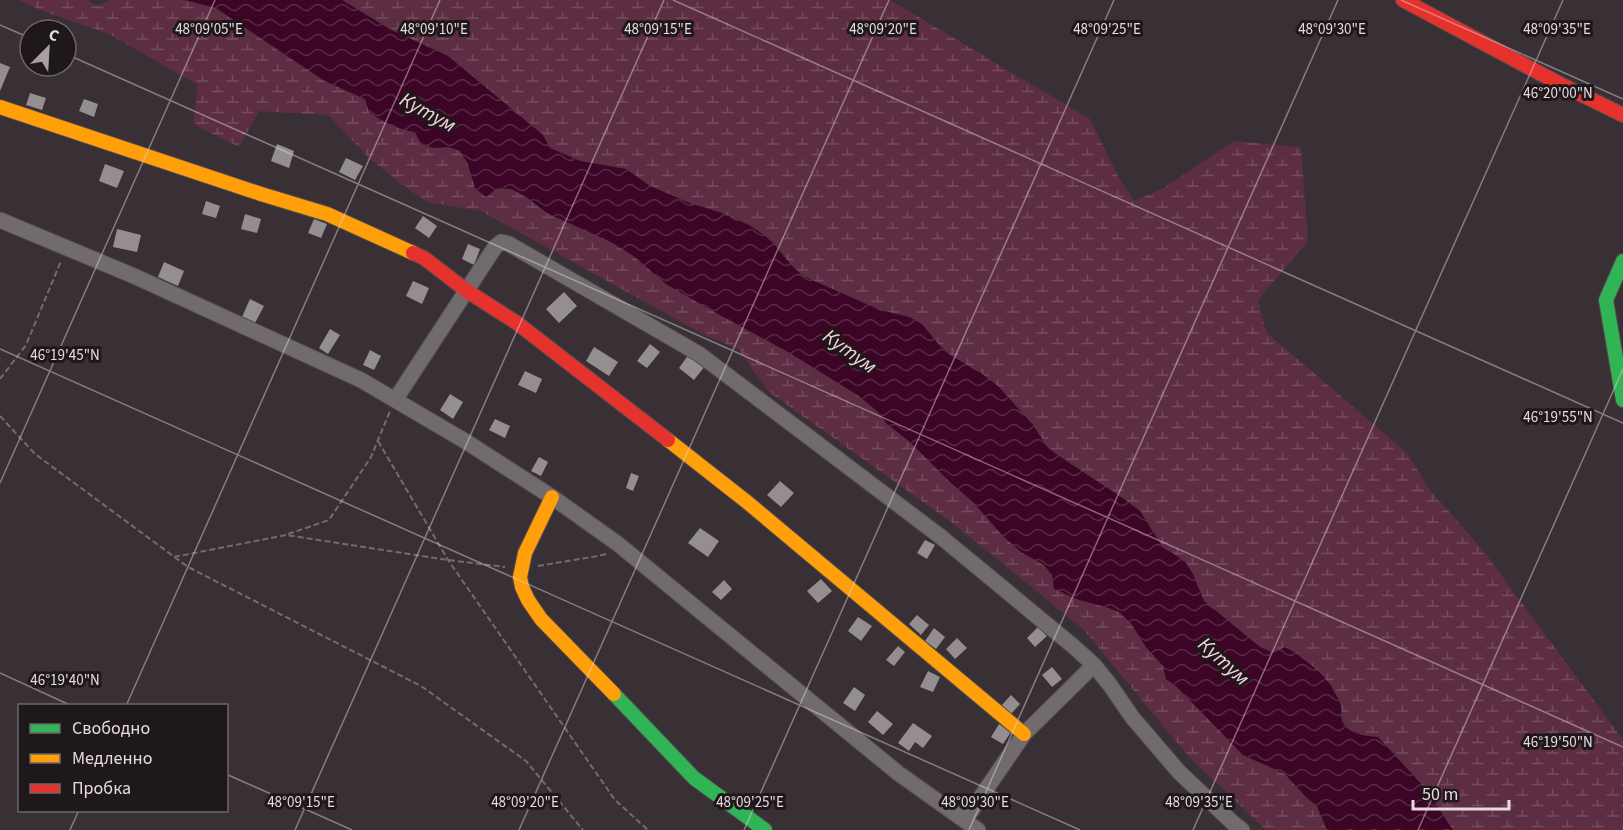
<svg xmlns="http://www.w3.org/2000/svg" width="1623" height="830" viewBox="0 0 1623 830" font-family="'Source Sans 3',sans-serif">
	<defs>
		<pattern id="wetland-marsh" width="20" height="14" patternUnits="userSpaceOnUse" patternTransform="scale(1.5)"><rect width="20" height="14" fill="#5d2d44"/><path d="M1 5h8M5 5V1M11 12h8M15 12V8" fill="none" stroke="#744b5f"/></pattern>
		<pattern id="water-waves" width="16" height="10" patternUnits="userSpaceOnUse" patternTransform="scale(1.5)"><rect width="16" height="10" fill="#3c0525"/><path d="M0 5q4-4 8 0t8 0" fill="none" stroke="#582944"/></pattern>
	</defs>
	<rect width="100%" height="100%" fill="#383034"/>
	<path fill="url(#wetland-marsh)" d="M18,0H88L97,6L109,0H185L215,8L323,80L365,99L369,112C383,122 397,129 415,132C417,135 419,142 423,144C434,152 450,142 460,151C468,158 472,179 475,188L511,189L525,196L547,213L611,242L635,257L666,284L718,314L790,353L859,396L879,413L887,424L910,442L950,482L973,502L1002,535L1021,552L1044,565L1079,600L1106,607L1119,612L1130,622L1146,647L1163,666L1166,679L1177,687L1243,755L1285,774L1306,797L1317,806L1327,830H1266L1188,756L1084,630L954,524L769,392L738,349L701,333L481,211L427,202L401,184L369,158L328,115L259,111L239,147L193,124L198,85L109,34L45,12Z
		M342,0H890L1090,119L1119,178L1134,201L1164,188L1234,141L1301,147L1308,241L1258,300L1266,332L1406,452L1431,491L1485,553L1623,740V830H1453L1426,789L1378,737L1365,736L1350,731L1342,721L1341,706L1330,684L1298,654L1273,653L1260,647L1204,601L1193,574L1185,562L1162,546L1140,511L1124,499L1059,456L1048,448L1033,425L981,373L952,356L940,346L922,324L909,317L880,310L803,276L792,266L774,244L764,235L749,225L719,212L692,204L650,186L626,169L580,161L550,148L543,135L448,56L391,30Z"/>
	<path fill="url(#water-waves)" d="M185,0H342L391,30L448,56L543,135L550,148L580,161L626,169L650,186L692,204L719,212L749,225L764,235L774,244L792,266L803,276L880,310L909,317L922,324L940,346L952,356L981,373L999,387L1033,425L1048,448L1059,456L1124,499L1140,511L1162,546L1185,562L1193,574L1204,601L1260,647L1273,653L1285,647C1300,655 1322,672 1331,686C1334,692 1340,700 1341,707C1342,711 1340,716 1342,721C1347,734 1366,736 1378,737L1426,789L1453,830H1327L1317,806L1306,797L1285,774L1243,755L1177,687L1166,679L1163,666L1146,647L1130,622L1119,612L1106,607L1079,600L1054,589L1052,575L1044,565L1021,552L1002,535L973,502L950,482L910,442L887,424L879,413L859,396L790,353L718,314L666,284L635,257L611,242L547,213L525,196L511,189L498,188L486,197L475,188L468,164L460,151L448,147L434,148L421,144L415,132C397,129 383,122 369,112L365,99L323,80L216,8Z"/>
	<path fill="#958e91" d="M0,63L10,67L0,91Z
		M30,93L46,98L42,110L26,105Z
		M84,99L98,104L94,117L79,111Z
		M277,144L294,151L289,168L271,161Z
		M346,158L363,166L355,180L339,172Z
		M105,164L124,171L117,188L99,181Z
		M206,201L220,206L216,218L202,214Z
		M245,214L261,219L257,233L241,229Z
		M423,216L437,226L429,238L415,228Z
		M314,219L327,224L321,238L308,233Z
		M117,229L141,235L137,252L113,247Z
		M468,244L480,249L474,265L462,259Z
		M164,262L184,271L178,286L158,277Z
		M413,281L429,288L422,304L406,296Z
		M564,292L577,306L559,323L546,309Z
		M250,299L264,306L255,323L242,317Z
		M330,329L340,335L328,354L319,348Z
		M650,344L660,352L647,368L637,361Z
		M594,347L618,362L609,376L586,361Z
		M370,350L381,356L374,370L363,365Z
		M689,354L705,366L694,380L679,368Z
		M525,371L542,379L536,393L518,385Z
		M450,394L463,402L453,419L440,410Z
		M495,419L510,426L505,438L489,430Z
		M539,457L548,462L541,476L531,471Z
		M631,473L639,476L633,491L626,488Z
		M780,481L794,493L781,507L767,495Z
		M700,528L719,541L708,557L688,543Z
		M925,540L935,545L927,559L917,553Z
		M821,579L832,591L818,603L807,591Z
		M724,580L732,589L721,600L712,592Z
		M917,615L929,625L921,635L909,624Z
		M858,617L872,626L861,641L848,631Z
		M1038,627L1047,636L1035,647L1027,638Z
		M934,628L945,637L936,649L925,641Z
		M957,638L967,648L955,659L946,649Z
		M898,646L905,652L894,666L886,660Z
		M1052,667L1062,679L1052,687L1042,675Z
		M928,671L940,677L933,692L920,687Z
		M854,687L865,695L855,711L843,703Z
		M1011,695L1020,704L1011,714L1001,706Z
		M877,711L893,724L883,735L868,722Z
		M913,723L932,736L923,748L915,742L909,751L898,743Z
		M999,724L1011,732L1003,744L991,737Z"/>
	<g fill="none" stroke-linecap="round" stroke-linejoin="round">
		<defs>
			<path id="street" d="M0,220L134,276L361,380L465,441L552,497L618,544L898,773L978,830
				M395,400L495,247L501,242L509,244L699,354L941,537L1073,646L1094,665L1110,685L1132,717L1179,772L1233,823L1242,830
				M965,820L1024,734L1094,665"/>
			<path id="fast" d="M1623,261L1606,300L1623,400
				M614,694L694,778L765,830"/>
			<path id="slow" d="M0,107L261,194L327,214L413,253
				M668,440L747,502L1024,734
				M552,497L525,553L520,577L522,587L528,600L541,619L614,694"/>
			<path id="jam" d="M1403,0L1560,84L1623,115
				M413,253L424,258L467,291L517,323L668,440"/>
		</defs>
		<use href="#street" stroke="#534c4f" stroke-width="17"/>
		<use href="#fast" stroke="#534c4f" stroke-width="16"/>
		<use href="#slow" stroke="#534c4f" stroke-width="16"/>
		<use href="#jam" stroke="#534c4f" stroke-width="16"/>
		<path stroke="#726c6f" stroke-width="2" stroke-dasharray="6 3" stroke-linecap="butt" d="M0,379L26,345L61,261
			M0,416L35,454L188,567L421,686L526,761L583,830
			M378,441L448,560L615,800L648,830
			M288,534L329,520L371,457L390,411
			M174,557L286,535L448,560L505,567
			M538,566L598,556L606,554"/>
		<use href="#street" stroke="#716b6e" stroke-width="15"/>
		<use href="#fast" stroke="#30b455" stroke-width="14"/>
		<use href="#slow" stroke="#ff9f0a" stroke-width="14"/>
		<use href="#jam" stroke="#e5322d" stroke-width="14"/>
	</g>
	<path fill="none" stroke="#e5dbdf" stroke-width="1.5" stroke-opacity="0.45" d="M673,0L1623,423M1401,0L1623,99M0,25L30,38M66,54L1623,747M0,349L1080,830M0,483L215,0M0,673L72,706M126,706L440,0M226,774L352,830M70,830L79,810M295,830L664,0M519,830L889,0M744,830L1114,0M969,830L1338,0M1193,830L1563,0M1418,830L1623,369"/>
	<g text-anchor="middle" stroke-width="6" stroke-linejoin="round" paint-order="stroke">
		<g font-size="21" font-style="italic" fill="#f7cedf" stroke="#1e181a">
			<text transform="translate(428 112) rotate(29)" y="7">Кутум</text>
			<text transform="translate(850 351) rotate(36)" y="7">Кутум</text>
			<text transform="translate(1224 661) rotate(42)" y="7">Кутум</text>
		</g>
	</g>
	<g font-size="15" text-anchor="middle" fill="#e5dbdf" stroke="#1e181a" stroke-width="6" stroke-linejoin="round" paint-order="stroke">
		<text x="209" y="34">48°09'05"E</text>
		<text x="434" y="34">48°09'10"E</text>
		<text x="658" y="34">48°09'15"E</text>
		<text x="883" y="34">48°09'20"E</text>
		<text x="1107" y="34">48°09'25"E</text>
		<text x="1332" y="34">48°09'30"E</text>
		<text x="1557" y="34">48°09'35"E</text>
		<text x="1558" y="98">46°20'00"N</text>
		<text x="65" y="360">46°19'45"N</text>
		<text x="1558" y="422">46°19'55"N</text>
		<text x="65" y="685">46°19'40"N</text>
		<text x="1558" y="747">46°19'50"N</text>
		<text x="301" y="807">48°09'15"E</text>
		<text x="525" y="807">48°09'20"E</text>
		<text x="750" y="807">48°09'25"E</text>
		<text x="975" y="807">48°09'30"E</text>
		<text x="1199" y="807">48°09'35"E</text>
	</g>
	<rect x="18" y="704" width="210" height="108" fill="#1e181a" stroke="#6e6669" stroke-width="1.5"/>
	<rect x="30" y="724" width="30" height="9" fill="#30b455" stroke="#6e6669" stroke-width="1.5"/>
	<text x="72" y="734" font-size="18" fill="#e5dbdf">Свободно</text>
	<rect x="30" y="754" width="30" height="9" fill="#ff9f0a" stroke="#6e6669" stroke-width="1.5"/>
	<text x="72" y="764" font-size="18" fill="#e5dbdf">Медленно</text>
	<rect x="30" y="784" width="30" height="9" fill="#e5322d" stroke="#6e6669" stroke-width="1.5"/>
	<text x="72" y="794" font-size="18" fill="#e5dbdf">Пробка</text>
	<g transform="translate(48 48) rotate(24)"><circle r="28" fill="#1e181a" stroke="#6e6669" stroke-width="1.5"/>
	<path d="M0-4.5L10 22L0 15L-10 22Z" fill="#a89fa3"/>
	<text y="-9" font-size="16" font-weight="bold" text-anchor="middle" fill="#e5dbdf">С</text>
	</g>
	<path d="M1413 800v9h96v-9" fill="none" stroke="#e5dbdf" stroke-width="3"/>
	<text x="1422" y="800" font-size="18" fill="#e5dbdf" stroke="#1e181a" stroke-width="4.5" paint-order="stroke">50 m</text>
</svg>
